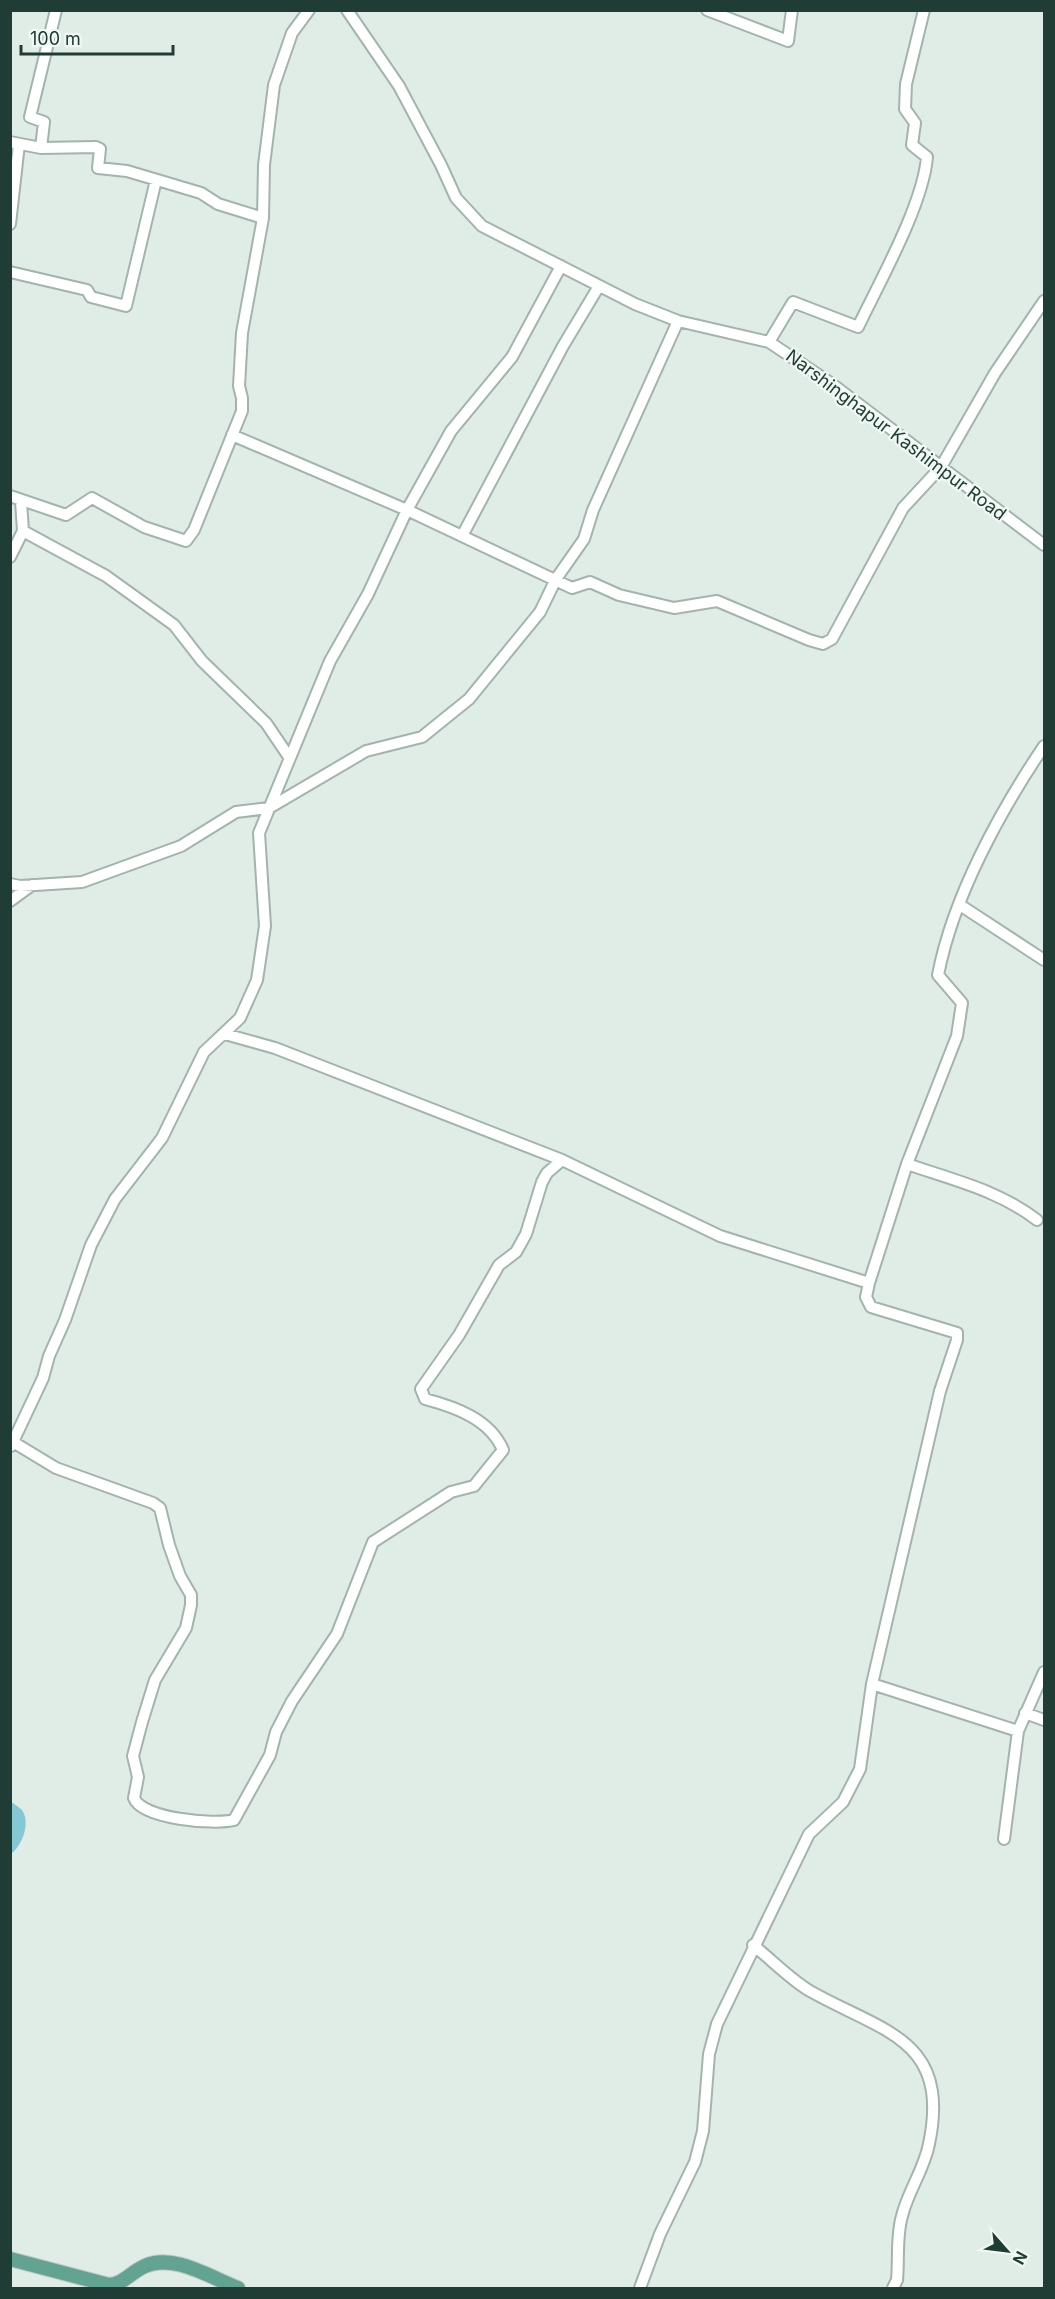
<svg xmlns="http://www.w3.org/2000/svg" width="1055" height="2299" viewBox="0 0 1055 2299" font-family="Inter,sans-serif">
	<rect width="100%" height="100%" fill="#e0ece6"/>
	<path fill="#85c8d4" d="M10,1801C14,1804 19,1807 22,1810C31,1823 22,1846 11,1854Z"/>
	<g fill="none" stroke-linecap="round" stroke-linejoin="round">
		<defs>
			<path id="minor" d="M347,10L399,86L441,165L456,198L482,226L635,304L678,321L769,342L832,384L1044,545
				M707,10L788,41L792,10
				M10,142L41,148L96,147L100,149L98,168L127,171L201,193L218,204L263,218
				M41,148L44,122L30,117L56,10
				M10,224L19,144
				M10,272L87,290L91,297L126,306L156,180
				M769,342L793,302L858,327C880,281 923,205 927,157L912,145L915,123L905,109L906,84L924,10
				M232,435L407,510L572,588L590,582L619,595L674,608L717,601L809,640L823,644L832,639L903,508L941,467L995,373L1044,301
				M10,496L66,515L92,498L144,527L186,541L194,530L242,411V398L239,386L242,333L263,218L264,165L274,85L292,33L309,10
				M23,531L106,576L174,625L202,661L266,723L289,757
				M462,536L563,346L599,286
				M10,557L23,531L21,501
				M10,884L20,886L82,882L181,846L236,812L269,808L366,751L422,737L469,699L540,612L556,579L584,539L593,510L678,321
				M10,901L32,885
				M960,905L1044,960
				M225,1034L275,1048L562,1160L720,1236L869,1283L866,1297L871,1307L957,1333V1340L940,1391L872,1684L860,1769L843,1802L809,1834L717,2024L709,2054L703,2131L695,2162L660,2234L640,2288
				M907,1164C953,1180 998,1190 1037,1220
				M869,1283L907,1164L957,1036L962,1003L938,975C953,897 1000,811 1044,746
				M13,1442L56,1468L153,1503L160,1508L169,1545L180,1576L191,1595V1605L186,1628L155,1680L142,1722L133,1756L138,1777L134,1798C142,1819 214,1825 234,1820L270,1755L276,1732L292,1701L337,1634L373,1542L451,1492L474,1486L503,1450C490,1419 455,1407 425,1399L421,1389L459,1335L499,1265L516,1252L526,1234L542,1182L547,1173L562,1160
				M11,1446L43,1378L49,1356L65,1320L91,1245L115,1199L162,1138L204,1052L240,1018L257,980L265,926L259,833L330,661L368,594L407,510L451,431L512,357L561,266
				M872,1684L1018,1731
				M1025,1713L1044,1720
				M1004,1839L1018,1731L1044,1672
				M753,1945C772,1960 790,1979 810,1991C882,2032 951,2038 929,2144C924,2170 908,2191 902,2216C896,2236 899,2260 897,2280L893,2288"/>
			<path id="major" d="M10,2259L109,2285C124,2284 131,2272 145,2266C174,2253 211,2278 238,2288"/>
		</defs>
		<use href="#minor" stroke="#a3b4ad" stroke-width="14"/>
		<use href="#major" stroke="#c1c9c6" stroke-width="16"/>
		<use href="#minor" stroke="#fff" stroke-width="10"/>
		<use href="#major" stroke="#62a392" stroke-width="14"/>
	</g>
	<g text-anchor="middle" stroke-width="4.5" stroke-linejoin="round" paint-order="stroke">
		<g font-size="18" fill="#203d35" stroke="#f0f8f4">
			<text transform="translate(896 435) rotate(37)" y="6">Narshinghapur Kashimpur Road</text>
		</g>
	</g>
	<rect width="1055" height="2299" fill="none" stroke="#203d35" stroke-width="24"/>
	<g transform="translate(1007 2251) rotate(118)" stroke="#f0f8f4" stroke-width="4.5" paint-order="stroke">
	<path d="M0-4.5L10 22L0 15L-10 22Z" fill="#203d35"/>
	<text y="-9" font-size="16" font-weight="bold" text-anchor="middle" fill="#203d35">N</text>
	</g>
	<path d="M21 45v9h152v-9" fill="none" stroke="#203d35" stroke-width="3"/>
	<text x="30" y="45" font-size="18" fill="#203d35" stroke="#f0f8f4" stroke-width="4.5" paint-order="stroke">100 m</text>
</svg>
